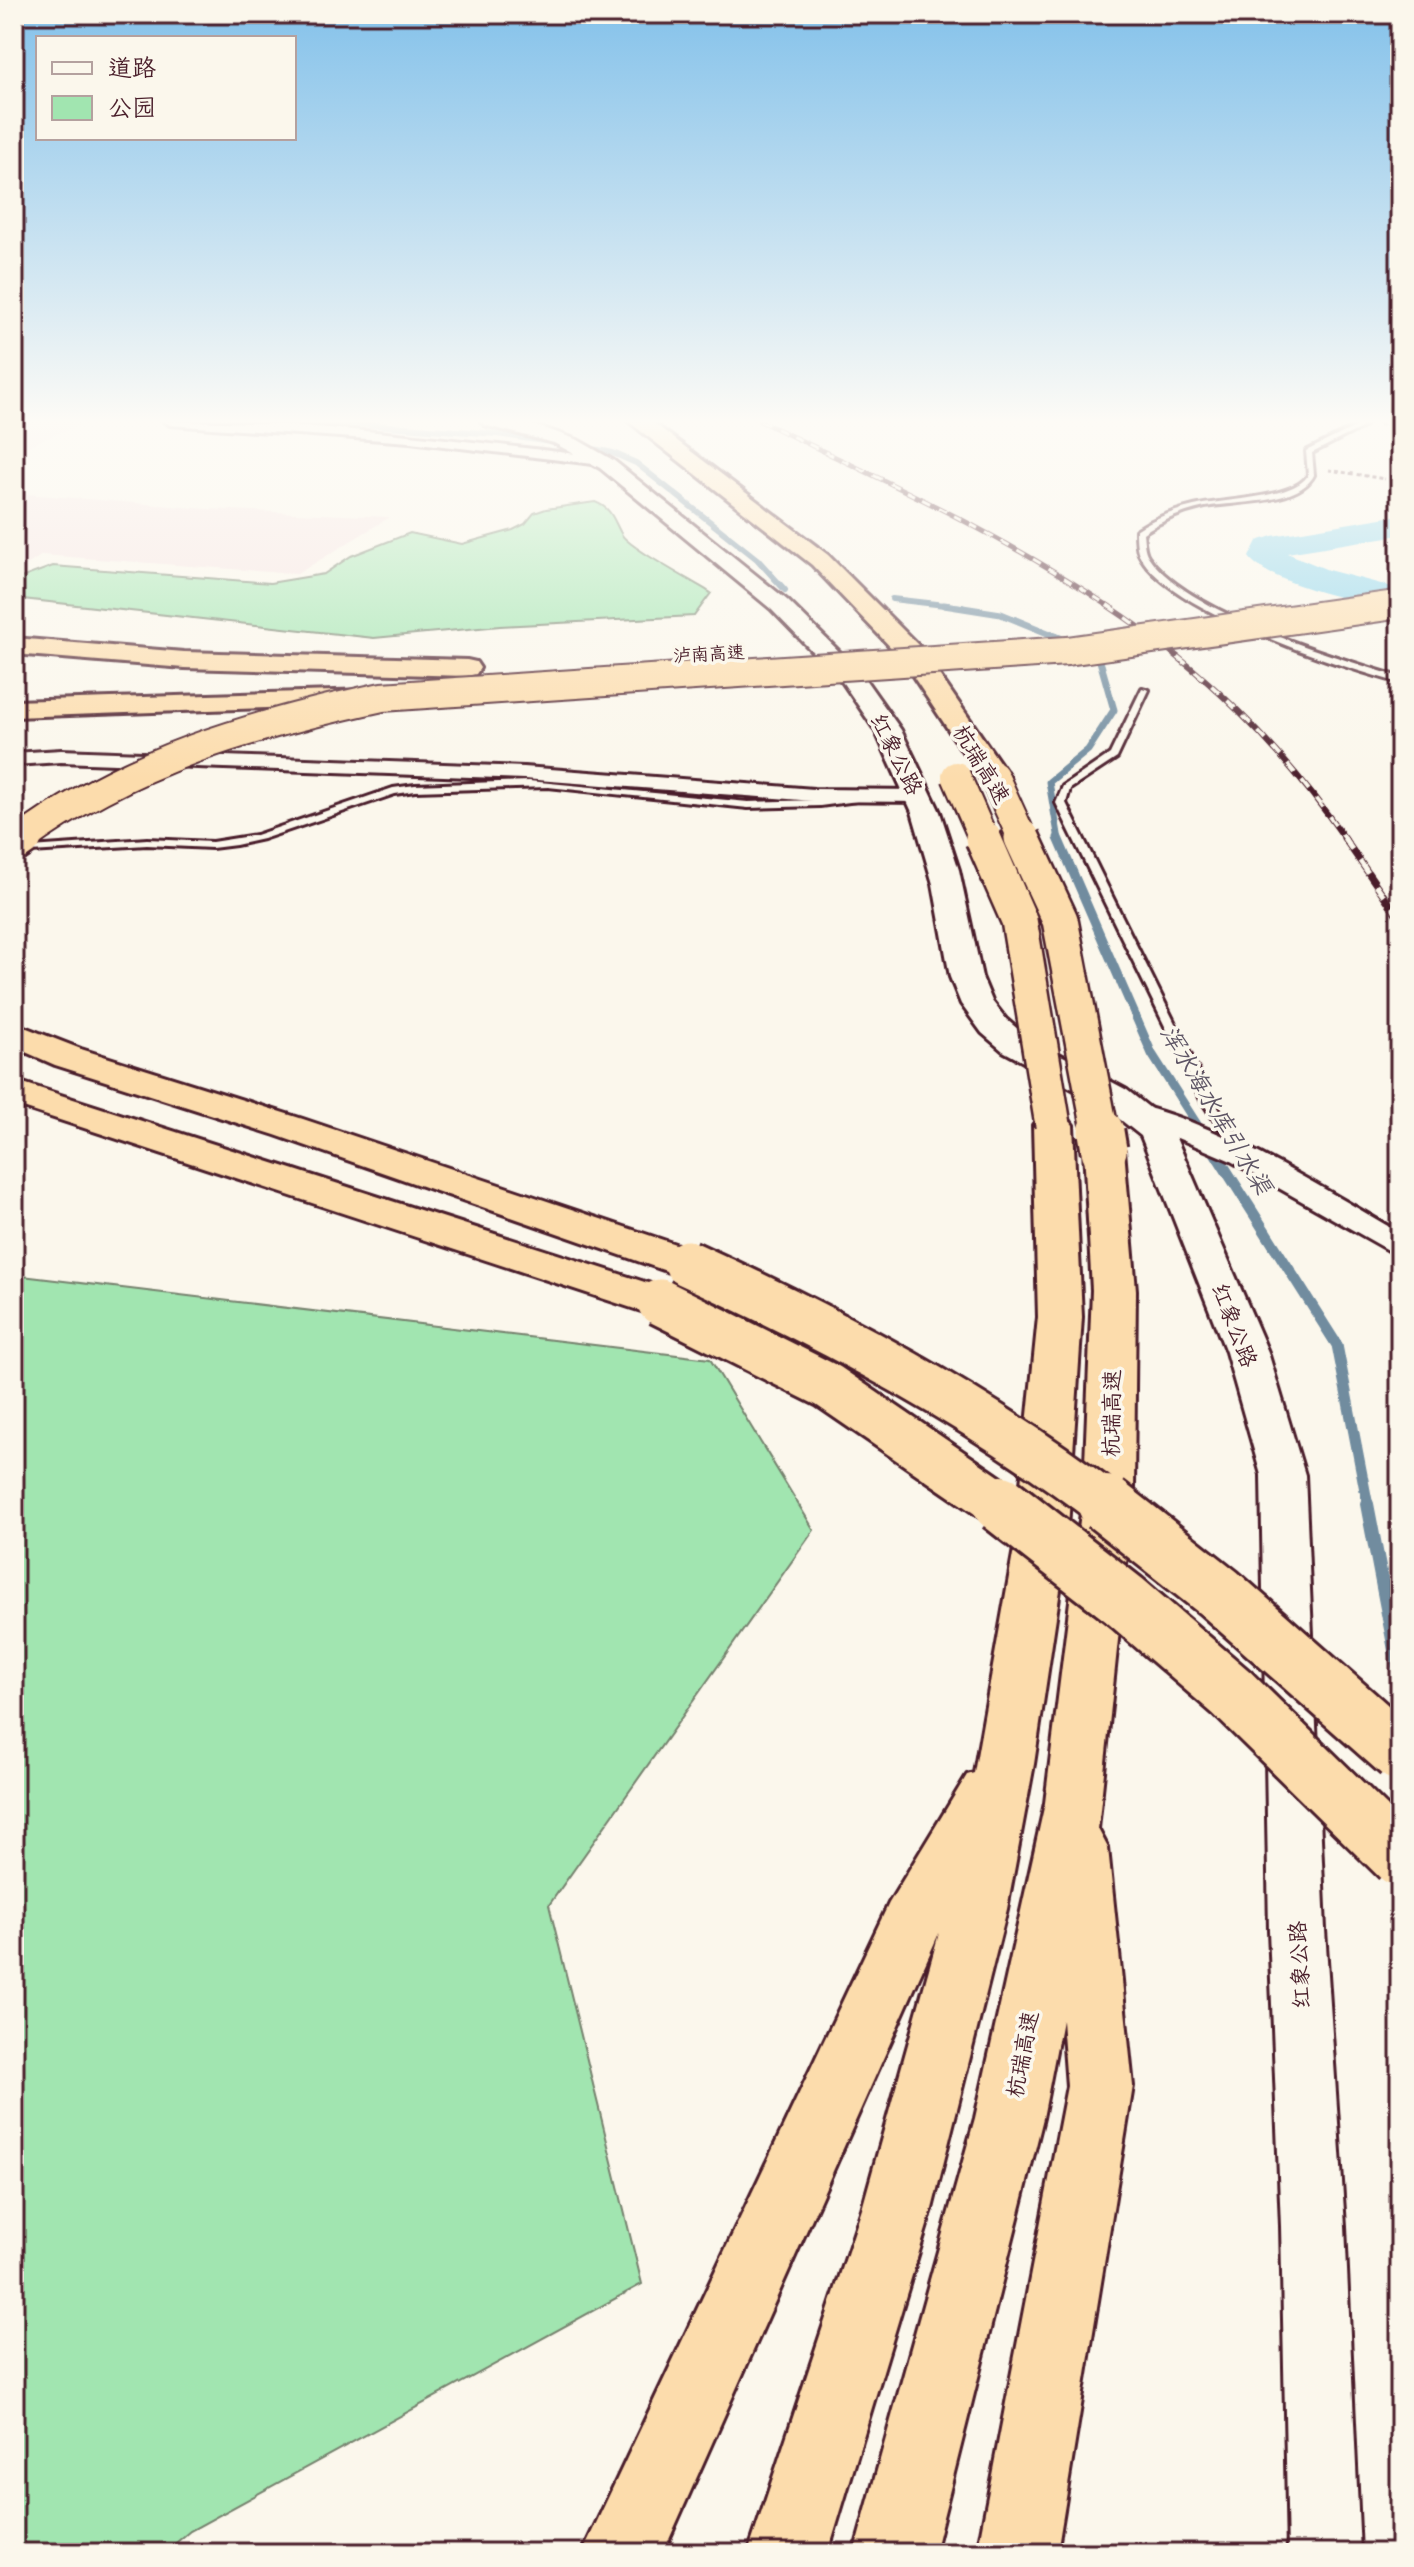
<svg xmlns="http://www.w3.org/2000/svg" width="1414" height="2567" viewBox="0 0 1414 2567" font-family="Sriracha,'LXGW WenKai TC',sans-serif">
	<rect width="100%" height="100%" fill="#fbf7ec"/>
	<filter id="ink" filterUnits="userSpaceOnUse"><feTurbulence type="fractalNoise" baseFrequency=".0125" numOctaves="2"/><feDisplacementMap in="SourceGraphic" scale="16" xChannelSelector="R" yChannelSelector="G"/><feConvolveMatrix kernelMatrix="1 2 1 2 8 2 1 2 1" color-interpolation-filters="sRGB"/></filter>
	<g filter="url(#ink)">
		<path fill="#f6e4e3" d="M14,421H89L14,451Z
			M14,493L207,509L390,517L297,574L42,555L19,570H14Z"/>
		<path fill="#a1e5b0" stroke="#76826e" stroke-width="2" d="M595,502C613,509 613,520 622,535C630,548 694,582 711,593L694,616L500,626L374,638L14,598V577L21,578L53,566L270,583L324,574L351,556L410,533L462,544L513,530L525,524L534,513L546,509Z
			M14,1275L710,1359L814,1530L549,1905L642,2284L190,2531L164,2553H14Z"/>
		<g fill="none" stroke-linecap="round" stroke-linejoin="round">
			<path stroke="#718c9f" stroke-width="6" d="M321,421L497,434L563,444
				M584,447L613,453L636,463L757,559L785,590
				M892,599L962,607"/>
			<path stroke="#718c9f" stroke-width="7" d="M944,605L1001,614L1070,642
				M1059,840L1049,782L1088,750L1114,710L1098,654L1093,652"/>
			<path stroke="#718c9f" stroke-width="9" d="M1058,838L1152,1054L1203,1134"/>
			<path stroke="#718c9f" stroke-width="11" d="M1202,1132L1337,1345L1368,1506"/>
			<path stroke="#718c9f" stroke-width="14" d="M1367,1504L1400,1676"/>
			<path fill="#8bd4ec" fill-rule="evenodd" d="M1400,515V535L1287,553L1328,570L1400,589V611C1365,603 1269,585 1249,557L1257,541L1272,536Z"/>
			<defs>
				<path id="service" d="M1349,421H1357L1365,426L1312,453L1314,475C1299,505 1235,501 1205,507C1183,512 1162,520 1143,533C1144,541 1144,550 1148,556C1186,613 1335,657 1400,677V683C1339,666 1167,611 1139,554C1136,547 1136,537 1136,530C1154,518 1173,511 1194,506C1221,499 1295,499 1308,475L1306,451L1357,426Z
					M1142,688L1149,690L1117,758L1070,789L1066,803L1213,1100L1252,1158L1246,1162L1241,1161L1201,1100L1056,803L1063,786L1110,754Z
					M529,781L748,802L820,800L857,795L862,798L857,801L820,806L748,808L548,787L415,791L395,794L263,839L236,845L212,848L147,845L14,853V849L17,848L147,839L212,842L256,835L393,788L415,785Z"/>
				<path id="minor" d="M164,421C311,421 456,440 602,457L609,461L602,465L410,442L170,425Z
					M61,750L524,767L814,789L920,790L930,796L920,802L814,801L524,779L61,762L14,765V753Z
					M1137,1105C1225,1126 1322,1188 1400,1233V1254L1390,1251L1229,1160L1128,1117L1125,1112L1128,1107Z"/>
				<path id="secondary" d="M481,421H516L544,428L578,440L613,460L787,600L860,672L901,730L940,812L959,870L982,977L992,1001L1006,1019L1027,1037L1127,1090L1170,1124L1268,1352L1305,1475L1325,1930L1345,2226L1360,2553H1288L1281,2226L1269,1930L1261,1475L1226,1352L1141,1136L1102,1105L1003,1051L982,1033L961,1004L950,977L933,884L912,812L875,730L843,683L771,609L600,468L554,443L484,425Z"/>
				<path id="motorway" d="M628,421H651L828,555L920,647L1009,776L1005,782L994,785L983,782L901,658L812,565Z
					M14,638L184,652L467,660L476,662L480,668L476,674L467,676L184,668L14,654Z
					M367,690L377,692L381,698L377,704L14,717V701Z
					M14,1023L81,1049L303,1119L702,1253L709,1263L702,1273L687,1277L672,1273L275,1135L55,1065L14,1047Z
					M14,1080L676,1292L682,1302L676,1312L660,1316L644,1312L14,1105Z
					M1053,1113L1067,1117L1073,1125L1082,1317L1067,1543L1034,1764L1007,1909L932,2209L828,2553H748L862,2209L939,1933L663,2553H582L889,1903L967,1775L974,1773L1015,1543L1038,1317L1033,1125L1039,1117Z
					M1104,1138L1118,1141L1124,1150L1136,1290L1134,1488L1098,1829L1108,1848L1133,2086L1057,2553H977L1067,2086L1062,2020L1043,2118L934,2553H854L975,2118L1045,1803L1084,1488L1092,1290L1084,1150L1090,1141Z"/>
			</defs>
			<use href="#service" stroke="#4a1f2b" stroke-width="6"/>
			<use href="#minor" stroke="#4a1f2b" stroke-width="6"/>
			<use href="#secondary" stroke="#4a1f2b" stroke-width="6"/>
			<use href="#motorway" stroke="#4a1f2b" stroke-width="6"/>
			<path stroke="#4a1f2b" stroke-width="3" stroke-dasharray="4 3" stroke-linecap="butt" d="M1379,425L1400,424
				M1329,470L1385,479"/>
			<use href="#service" fill="#fbf7ec" fill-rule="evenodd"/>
			<use href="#minor" fill="#fbf7ec" fill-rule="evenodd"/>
			<use href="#secondary" fill="#fbf7ec" fill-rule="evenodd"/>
			<use href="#motorway" fill="#fcdcac" fill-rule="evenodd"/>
			<defs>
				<path id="rail-far2" d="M760,421C879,478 1000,533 1110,607"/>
				<path id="rail-far1" d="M1107,605C1205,670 1279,744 1346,840"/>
				<path id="rail" d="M1344,838L1400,919"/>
			</defs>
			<use href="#rail-far2" stroke="#4a1f2b" stroke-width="5"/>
			<use href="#rail-far1" stroke="#4a1f2b" stroke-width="6"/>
			<use href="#rail" stroke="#4a1f2b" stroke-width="7"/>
			<use href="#rail-far2" stroke="#fbf7ec" stroke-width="3" stroke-dasharray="9" stroke-linecap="butt"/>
			<use href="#rail-far1" stroke="#fbf7ec" stroke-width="4" stroke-dasharray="11" stroke-linecap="butt"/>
			<use href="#rail" stroke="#fbf7ec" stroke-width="5" stroke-dasharray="14" stroke-linecap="butt"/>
			<defs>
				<path id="motorway-bridge-far4" d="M1381,607L1400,604"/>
				<path id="motorway-bridge-far3" d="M956,776L984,840
					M994,776L1023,840
					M21,840C129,760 252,725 382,697L1067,651L1395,605"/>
				<path id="motorway-bridge-far2" d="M983,838L1019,920L1053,1125
					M1022,838L1060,920L1101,1134
					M14,845L24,838"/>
				<path id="motorway-bridge-far1" d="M1101,1132L1104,1150
					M687,1263C836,1331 978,1407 1108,1506
					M660,1302L828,1386L1003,1506"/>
				<path id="motorway-bridge" d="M1001,1504L1124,1600L1232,1693L1400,1858
					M1106,1504L1219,1593L1400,1753"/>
			</defs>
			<use href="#motorway-bridge-far4" stroke="#4a1f2b" stroke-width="25" stroke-linecap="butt"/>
			<use href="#motorway-bridge-far3" stroke="#4a1f2b" stroke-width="32" stroke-linecap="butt"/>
			<use href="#motorway-bridge-far2" stroke="#4a1f2b" stroke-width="40" stroke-linecap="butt"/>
			<use href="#motorway-bridge-far1" stroke="#4a1f2b" stroke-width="51" stroke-linecap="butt"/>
			<use href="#motorway-bridge" stroke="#4a1f2b" stroke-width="62" stroke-linecap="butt"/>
			<use href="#motorway-bridge-far4" stroke="#fcdcac" stroke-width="22"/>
			<use href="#motorway-bridge-far3" stroke="#fcdcac" stroke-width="28"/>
			<use href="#motorway-bridge-far2" stroke="#fcdcac" stroke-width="35"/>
			<use href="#motorway-bridge-far1" stroke="#fcdcac" stroke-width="45"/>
			<use href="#motorway-bridge" stroke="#fcdcac" stroke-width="56"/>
		</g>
	</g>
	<linearGradient id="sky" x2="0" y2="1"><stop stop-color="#83c1ea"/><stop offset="0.54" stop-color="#fdfbf6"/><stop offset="1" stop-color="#fdfbf6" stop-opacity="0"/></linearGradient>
	<rect width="1414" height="780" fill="url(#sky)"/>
	<g text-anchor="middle" stroke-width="7" stroke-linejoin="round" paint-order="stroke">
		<g font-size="18" fill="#4a1f2b" stroke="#fbf7ec">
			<text transform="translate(709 654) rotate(-3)" y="6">泸南高速</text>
		</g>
		<g font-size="22" fill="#4a1f2b" stroke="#fbf7ec">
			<text transform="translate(897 754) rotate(63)" y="8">红象公路</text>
			<text transform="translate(982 764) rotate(59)" y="8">杭瑞高速</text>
			<text transform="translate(1235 1325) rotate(69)" y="8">红象公路</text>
			<text transform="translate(1111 1413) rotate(-89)" y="8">杭瑞高速</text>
			<text transform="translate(1299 1965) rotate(-93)" y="8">红象公路</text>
			<text transform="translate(1022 2054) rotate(-79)" y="8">杭瑞高速</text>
		</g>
		<g font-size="24" font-style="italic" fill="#5e5565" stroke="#fbf7ec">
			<text transform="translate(1216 1110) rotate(59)" y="8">浑水海水库引水渠</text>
		</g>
	</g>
	<rect width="1414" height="2567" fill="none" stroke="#fbf7ec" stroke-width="48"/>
	<rect x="24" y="24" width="1366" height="2519" fill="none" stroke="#4a1f2b" stroke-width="3" filter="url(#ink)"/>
	<rect x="36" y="36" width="260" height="104" fill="#fbf7ec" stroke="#b4a19f" stroke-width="2"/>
	<rect x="52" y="62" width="40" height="12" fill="#fbf7ec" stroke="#b4a19f" stroke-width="2"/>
	<text x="108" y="76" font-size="24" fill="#4a1f2b">道路</text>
	<rect x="52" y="96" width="40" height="24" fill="#a1e5b0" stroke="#b4a19f" stroke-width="2"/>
	<text x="108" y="116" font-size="24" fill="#4a1f2b">公园</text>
</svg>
